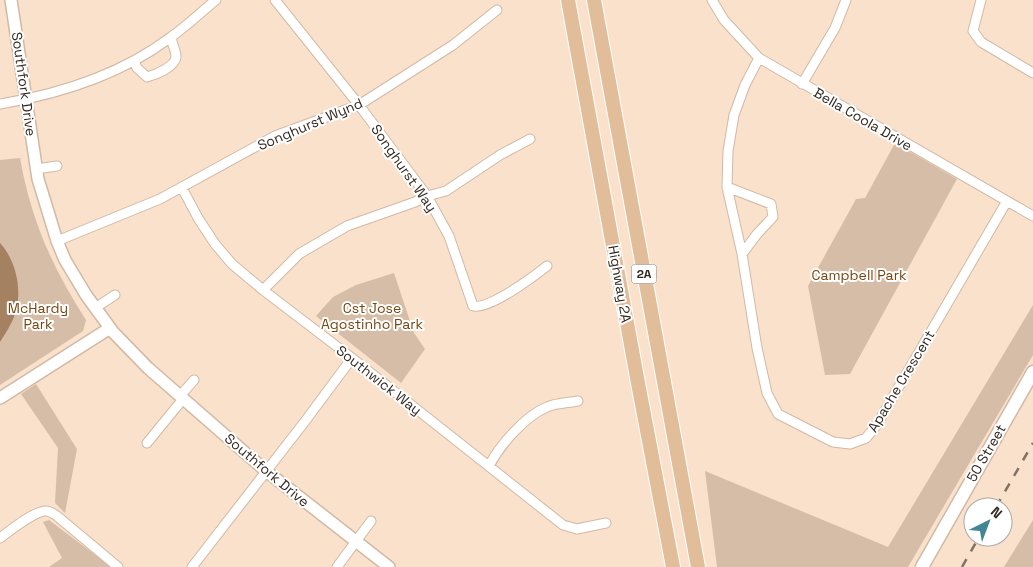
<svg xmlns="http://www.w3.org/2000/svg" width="1033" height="567" viewBox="0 0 1033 567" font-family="'Space Grotesk',sans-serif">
	<rect width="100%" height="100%" fill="#f9e1cb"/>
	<path fill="#d6bda7" d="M895,143L957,179L850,374L825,375L808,286L856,199L865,198Z
		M20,158C31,220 52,267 86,320L83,331L0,385V160Z
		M394,273L414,333L425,349L401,383L316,316L333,297L356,285Z
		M1033,305V355L908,567H717L705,471L888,547Z
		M36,384L77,449L65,513L55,503L58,448L21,394Z
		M49,520L111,567H49L62,558L43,522Z
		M1033,520V567H1004Z"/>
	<path fill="#a48160" d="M0,243C16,260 23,291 15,314C12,323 6,333 0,342Z"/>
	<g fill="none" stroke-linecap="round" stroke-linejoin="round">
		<defs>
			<path id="minor" d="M275,0L359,105L427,196L449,236L473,306C489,310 533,277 547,266
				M712,0L724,20L759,58L1033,216
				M981,0L973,31L981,42L1033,73
				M759,58L745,85L734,115L728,151L727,187L742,254L757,348L767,393L778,414L833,442L850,444L866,438L876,426L1007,201
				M134,61L137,68L147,77C155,75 175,67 176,57C176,51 172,43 171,38
				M802,84L835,28L846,0
				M0,104C60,94 122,74 171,37C187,26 201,12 216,0
				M36,169L57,166
				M727,187L771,204L773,217L757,234L742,254
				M182,188L198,218L215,244L232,264L263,290L352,358L563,525L577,529L606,523
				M57,241L160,199L275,136L359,105L453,45L497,10
				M263,290L299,254L347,226L415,202L427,196L446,191L500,155L530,139
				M95,308L115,295
				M180,396L194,380
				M147,443L183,399
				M489,466C500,445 525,416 547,407C556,403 568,403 578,401
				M0,538C11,530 34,511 46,511C50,511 54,514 57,516L118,567
				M192,567L306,420L352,358
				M337,567L371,521"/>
			<path id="tertiary" d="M11,0L38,179L57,241L65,260L86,295L113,332L148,368L266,471L389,567
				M0,398L110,328"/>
			<path id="secondary" d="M922,567L1033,372"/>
			<path id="primary" d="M568,0L638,383L673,567
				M594,0L698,567"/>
		</defs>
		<use href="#minor" stroke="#d1b9a4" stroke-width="11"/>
		<use href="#tertiary" stroke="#d1b9a4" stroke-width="14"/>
		<use href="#secondary" stroke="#d1b9a4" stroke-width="15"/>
		<use href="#primary" stroke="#fff" stroke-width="16"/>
		<use href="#minor" stroke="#fff" stroke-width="9"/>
		<use href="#tertiary" stroke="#fff" stroke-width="11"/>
		<use href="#secondary" stroke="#fff" stroke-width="12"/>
		<use href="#primary" stroke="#e1bd9a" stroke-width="14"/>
		<path stroke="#817265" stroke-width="2.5" stroke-dasharray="9 9" stroke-linecap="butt" d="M996,507L1033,443
			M962,567L979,537"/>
	</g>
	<g text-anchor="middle" stroke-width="4" stroke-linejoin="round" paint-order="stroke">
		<rect fill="#fff" stroke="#6f6863" stroke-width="1" x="631.5" y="264.5" width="25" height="19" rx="4"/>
		<g font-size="12" font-weight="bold" fill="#312820">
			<text x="644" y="278">2A</text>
		</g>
		<g font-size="14" fill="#312820" stroke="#fff">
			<text transform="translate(24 84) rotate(82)" y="5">Southfork Drive</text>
			<text transform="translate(863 119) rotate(30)" y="5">Bella Coola Drive</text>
			<text transform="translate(310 124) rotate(-23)" y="5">Songhurst Wynd</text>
			<text transform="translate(404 168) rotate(55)" y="5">Songhurst Way</text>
			<text transform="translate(620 284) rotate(80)" y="5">Highway 2A</text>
			<text transform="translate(379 380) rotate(38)" y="5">Southwick Way</text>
			<text transform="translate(901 381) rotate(-59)" y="5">Apache Crescent</text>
			<text transform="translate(986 453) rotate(-60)" y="5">50 Street</text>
			<text transform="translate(267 470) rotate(40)" y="5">Southfork Drive</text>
		</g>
		<g font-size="14" fill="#76460e" stroke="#fff">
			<text x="859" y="280">Campbell Park</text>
			<text x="38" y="313">McHardy<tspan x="38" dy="16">Park</tspan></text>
			<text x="372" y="313">Cst Jose<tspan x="372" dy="16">Agostinho Park</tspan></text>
		</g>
	</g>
	<g transform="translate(988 522) rotate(42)"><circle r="24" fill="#ffffff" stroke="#ada9a6"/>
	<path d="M0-4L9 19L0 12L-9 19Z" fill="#428695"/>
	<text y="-8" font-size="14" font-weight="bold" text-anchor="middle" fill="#312820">N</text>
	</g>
</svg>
